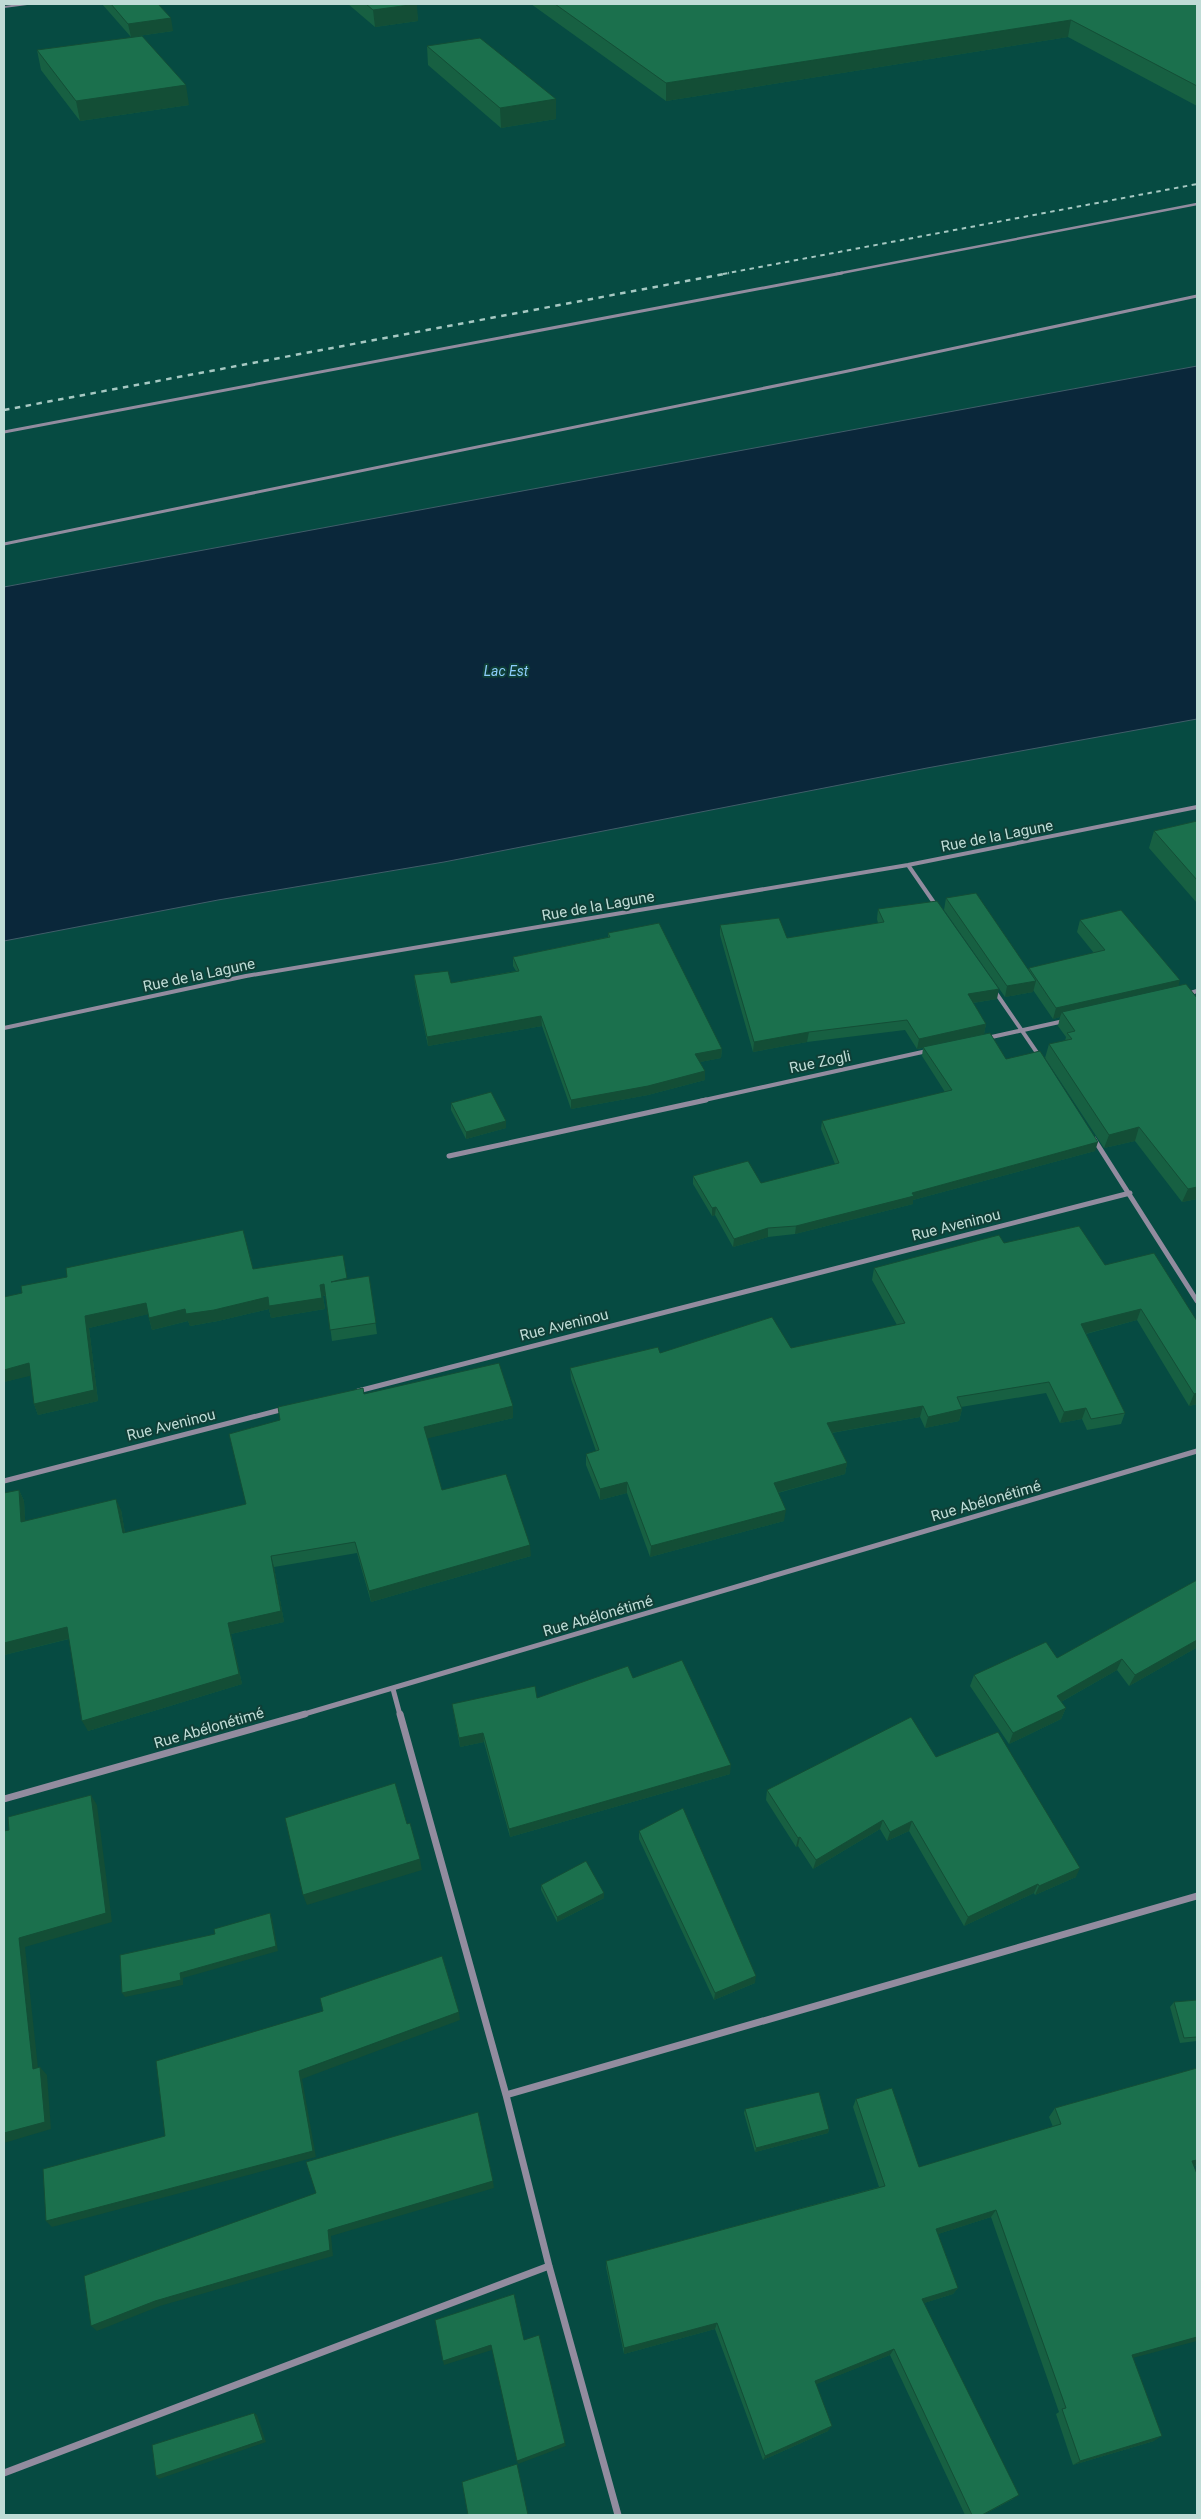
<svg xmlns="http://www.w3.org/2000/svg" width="1201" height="2519" viewBox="0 0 1201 2519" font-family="Roboto,sans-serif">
	<rect width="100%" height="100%" fill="#064b42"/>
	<path fill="#0a273a" stroke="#405d69" d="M1197,366V719L927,768L444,862L218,900L4,941V587Z"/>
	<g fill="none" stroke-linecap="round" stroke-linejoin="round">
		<path stroke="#928c9f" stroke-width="2" d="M4,7L27,4"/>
		<path stroke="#928c9f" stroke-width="2.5" d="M836,274L1197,204"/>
		<path stroke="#928c9f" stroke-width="3" d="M4,432L842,273
			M4,544L848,371L1197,296"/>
		<path stroke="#928c9f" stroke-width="4" d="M908,865L937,907
			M994,990L1040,1057
			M1187,994L1197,991
			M4,1028L246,976L908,865L1197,807
			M987,1038L1064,1021
			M700,1101L927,1051"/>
		<path stroke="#928c9f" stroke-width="5" d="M1094,1139L1197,1301
			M449,1156L706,1100
			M358,1391L1130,1193
			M4,1481L284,1409
			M393,1689L400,1715
			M301,1715L1197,1451"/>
		<path stroke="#928c9f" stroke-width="7" d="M400,1714L506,2095L549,2266L618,2515
			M4,1799L305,1714
			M506,2095L1197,1896
			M4,2473L549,2266"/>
		<path stroke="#a6c8c2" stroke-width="2" stroke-dasharray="4.5 4.5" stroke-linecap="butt" d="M723,274L1197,184"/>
		<path stroke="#a6c8c2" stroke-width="2.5" stroke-dasharray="5.5 5.5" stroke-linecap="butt" d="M4,410L729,273"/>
	</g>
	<path fill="#176042" d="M102,4H158L173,31L131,37Z
		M348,4H416L418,21L375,27Z
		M531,4H1197V106L1068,37L666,101Z
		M427,46L556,119L501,128L428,65Z
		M37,50L189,105L80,121L41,70Z
		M1197,821V903L1149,848L1154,831Z
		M946,898L1028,970L1029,968L1094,953L1077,932L1080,920L1197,998V1199L1182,1202L1135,1141L1104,1148L1045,1058L1049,1044L1065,1041L1066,1037L1058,1026L1060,1017L1053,1019L1033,990V992L1005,997L944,910Z
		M878,909L997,999L973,1003L986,1024L984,1034L1006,1059L1095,1151L913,1200V1204L795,1234L768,1237L733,1247L715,1215L712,1216L693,1184V1176L761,1183L835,1164L821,1129L822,1121L945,1092L922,1056L923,1048L917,1049L905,1030L807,1042L753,1052L720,935V925L787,938L878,923L877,919Z
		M608,933L722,1049L721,1058L700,1062L705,1080L648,1095L571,1109L542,1026L428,1046L415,984L414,975L451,983L516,971L513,966V957L608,937Z
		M451,1103L506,1128L466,1139L451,1110Z
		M1004,1243L1105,1265L1197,1321V1404L1189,1406L1137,1320L1086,1334L1125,1413L1121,1424L1087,1430L1082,1419L1060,1423L1046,1393L961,1407L962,1409L959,1421L925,1428L920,1417L832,1433L847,1463L845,1474L778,1493L784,1521L650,1557L627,1493L600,1500L586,1465V1454L596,1451L571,1379L570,1368L660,1353L791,1348L897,1325L872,1280L874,1268Z
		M253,1269L347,1280L369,1276L377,1334L332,1341L326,1296H323L325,1309L271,1318L269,1309L218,1321L190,1326L188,1321L152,1330L148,1314L89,1328L98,1401L38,1415L34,1404L31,1375L4,1382V1297Z
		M364,1394L513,1418L427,1438L442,1490L531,1556L371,1602L357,1553L274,1567L284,1622L231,1634L242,1684L88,1731L69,1639L4,1655L19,1490L24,1501L25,1521L121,1510L125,1533L246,1504L280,1420Z
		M1197,1580V1649L1196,1648L1129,1686L1117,1670L1061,1702L1066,1708L1061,1719L1009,1744L970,1686L974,1675L1057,1658Z
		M633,1678L730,1774L510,1837L484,1742L460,1747L452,1704L537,1698Z
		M936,1757L1076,1877L1035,1895L1034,1893L964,1926L909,1831L887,1841L880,1829L813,1869L798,1846L796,1847L766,1800L767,1790Z
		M639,1831L755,1983L714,2000L639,1839Z
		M541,1885L604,1898L557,1922L541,1890Z
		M1197,2000V2041L1180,2043L1170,2007L1174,2002Z
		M1197,2068V2165L1194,2166L1133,2358L1154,2441L1073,2465L1056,2414L1059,2412L991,2217L938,2234L958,2288L953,2294L924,2303L1013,2499L983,2515H965L890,2355L816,2384L828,2431L763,2460L715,2329L624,2354L606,2267V2261L879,2187L853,2107L856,2099L919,2167L1053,2127L1049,2117L1055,2108Z
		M745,2109L829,2129L828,2133L755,2152L744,2113Z"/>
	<path fill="#134e36" d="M417,4L418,21L375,27L373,10Z
		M171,18L173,31L131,37L128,24Z
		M1071,20L1068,37L666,101V83Z
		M186,85L189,105L80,121L76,101Z
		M556,99V119L501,128L500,108Z
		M1180,980L1177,992L1062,1012L1060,1017L1053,1019L1056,1008Z
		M1036,981L1033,992L1005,997L1007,986Z
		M999,989L997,999L966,1004L968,994Z
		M541,1016L542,1026L428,1046L427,1037Z
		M986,1024L984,1034L917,1049L919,1039Z
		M809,1032L807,1042L753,1052L754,1042Z
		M722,1049L721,1058L695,1063V1054Z
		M705,1071V1080L648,1095L571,1109V1100Z
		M506,1121V1128L466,1139V1132Z
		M1139,1127L1135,1141L1104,1148L1109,1135Z
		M1098,1142L1095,1151L913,1200V1204L795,1234L796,1226L912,1193Z
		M1197,1187V1199L1182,1202L1188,1189Z
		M716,1207L715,1215L712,1216V1208Z
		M768,1228V1237L733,1247L734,1239Z
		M324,1284L327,1295L323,1296L325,1309L271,1318L269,1309L218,1321L190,1326L188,1321L152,1330L149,1318L185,1309Z
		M146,1303L149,1314L89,1328L98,1401L38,1415L34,1404L85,1316Z
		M1141,1309L1137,1320L1077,1336L1081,1324Z
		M29,1363L34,1375L4,1382V1370Z
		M1197,1393V1404L1189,1406L1194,1394Z
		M513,1406V1418L425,1439L424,1427Z
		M923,1406L920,1417L825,1434L827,1423Z
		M1086,1408L1082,1419L1060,1423L1064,1412Z
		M962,1409L959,1421L925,1428L928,1417Z
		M847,1463L845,1474L773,1494L774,1483Z
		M627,1482V1493L600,1500V1489Z
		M19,1490L24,1501L26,1533L21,1522Z
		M116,1499L121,1510L127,1544L123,1533Z
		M786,1510L784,1521L650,1557L651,1546Z
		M530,1545L531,1556L371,1602L369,1591Z
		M271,1556L274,1567L284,1622L231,1634L242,1684L88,1731L82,1721Z
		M67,1627L72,1638L4,1655V1643Z
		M1197,1640V1646L1196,1648L1129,1686L1135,1675Z
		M1122,1659L1117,1670L1052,1707L1057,1696Z
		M1066,1708L1061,1719L1009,1744L1013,1733Z
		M483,1733L484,1742L460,1747L459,1738Z
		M731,1765L730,1774L510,1837L509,1829Z
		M91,1795L97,1805L112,1922L25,1947L39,2077L33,2069L19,1938Z
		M883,1820L880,1829L813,1869L816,1860Z
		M912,1821L909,1831L887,1841L890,1832Z
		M800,1837L798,1846L796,1847L798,1838Z
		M420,1859L422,1870L307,1905L303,1895Z
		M1080,1868L1076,1877L1035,1895L1039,1886Z
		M1038,1884L1034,1893L964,1926L968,1917Z
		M604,1893V1898L557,1922V1917Z
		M270,1913L272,1918L278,1951L183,1978V1985L125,1997L122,1993Z
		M756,1976L755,1983L714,2000L715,1993Z
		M459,2012L460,2020L302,2079L316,2157L52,2227L46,2221L299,2071Z
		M40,2067L47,2075L51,2129L4,2143V2133Z
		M829,2129L828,2133L755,2152L756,2148Z
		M1197,2160V2165L1185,2169L1192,2161Z
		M493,2181L494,2188L331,2236L333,2256L160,2306L97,2331L91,2326L328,2230Z
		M996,2210L991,2217L932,2236L936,2229Z
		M958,2288L953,2294L918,2305L922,2299Z
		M717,2323L715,2329L624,2354V2348Z
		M1197,2337V2341L1125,2360L1132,2355Z
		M491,2345L492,2350L444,2365L443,2361Z
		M894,2349L890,2355L812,2386L815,2381Z
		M254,2413L257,2415L266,2442L159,2479L156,2476Z
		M832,2426L828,2431L763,2460L765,2456Z
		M1162,2436L1154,2441L1073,2465L1080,2461Z
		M565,2443L566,2446L518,2464L517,2461Z"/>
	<path fill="#1b704d" stroke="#134e36" d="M111,4H158L171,18L128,24Z
		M366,4H417L373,10Z
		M555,4H1197V86L1071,20L666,83Z
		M142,36L186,85L76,101L37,50Z
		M480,38L556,99L500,108L427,46Z
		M1197,821V880L1154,831Z
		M976,893L1036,981L1007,986L946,898Z
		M937,901L999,989L968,994L986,1024L919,1039L907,1020L809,1032L754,1042L720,925L779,918L787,938L884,922L878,909Z
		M1121,910L1180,980L1056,1008L1029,968L1105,950L1080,920Z
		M659,923L722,1049L695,1054L705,1071L648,1086L571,1100L541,1016L427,1037L414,975L448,971L451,983L519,971L513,957L610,937L608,933Z
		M1186,984L1197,998V1187L1188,1189L1139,1127L1109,1135L1049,1044L1072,1039L1067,1033L1075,1031L1062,1012Z
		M990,1033L1006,1059L1040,1051L1098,1142L912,1193L914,1196L796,1226L768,1228L734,1239L716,1207L712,1208L693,1176L748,1161L761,1183L839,1163L822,1121L952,1090L923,1047Z
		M491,1092L506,1121L466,1132L451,1103Z
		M1079,1226L1105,1265L1154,1253L1197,1321V1393L1194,1394L1141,1309L1081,1324L1125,1413L1091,1419L1086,1408L1064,1412L1049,1382L957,1397L962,1409L928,1417L923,1406L827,1423L847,1463L774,1483L786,1510L651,1546L627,1482L600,1489L586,1454L599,1450L570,1368L658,1347L660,1353L772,1317L791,1348L905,1323L874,1268L999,1235L1004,1243Z
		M243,1230L253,1269L343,1255L347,1278L331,1282L369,1276L376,1323L330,1330L324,1284L320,1285L322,1298L269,1306L268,1297L214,1310L186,1314L185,1309L149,1318L146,1303L85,1316L94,1390L34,1404L29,1363L4,1370V1297L22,1293L21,1286L67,1277L66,1268Z
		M499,1363L513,1406L424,1427L442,1490L506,1474L530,1545L369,1591L355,1542L271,1556L281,1611L228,1623L239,1674L82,1721L67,1627L4,1643V1493L19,1490L21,1522L116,1499L123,1533L246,1504L229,1434L280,1420L278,1407L363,1388L364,1394Z
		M1197,1580V1640L1135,1675L1122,1659L1057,1696L1066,1708L1013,1733L974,1675L1046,1642L1057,1658Z
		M682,1660L731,1765L509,1829L483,1733L459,1738L452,1704L535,1686L537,1698L628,1666L633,1678Z
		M911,1717L936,1757L998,1732L1080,1868L1039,1886L1038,1884L968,1917L912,1821L890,1832L883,1820L816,1860L800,1837L798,1838L767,1790Z
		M395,1783L407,1824L410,1823L420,1859L303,1895L285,1818Z
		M91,1795L106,1913L19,1938L33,2069L40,2067L45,2122L4,2133V1831L9,1830L8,1817Z
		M683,1808L756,1976L715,1993L639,1831Z
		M586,1861L604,1893L557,1917L541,1885Z
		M270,1913L276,1946L180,1973L181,1980L122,1993L120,1955L215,1934L214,1929Z
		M442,1956L459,2012L299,2071L313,2151L46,2221L43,2169L165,2136L156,2061L323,2011L320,1998Z
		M1197,2000V2037L1184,2038L1174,2002Z
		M1197,2068V2160L1192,2161L1197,2174V2337L1132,2355L1162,2436L1080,2461L1062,2409L1066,2408L996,2210L936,2229L958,2288L922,2299L1019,2495L982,2515H972L894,2349L815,2381L832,2426L765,2456L717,2323L624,2348L606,2261L885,2186L856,2099L892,2088L919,2167L1061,2124L1055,2108Z
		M819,2092L829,2129L756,2148L745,2109Z
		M478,2112L493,2181L328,2230L330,2250L155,2301L91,2326L84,2276L316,2193L306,2162Z
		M514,2294L524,2340L539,2335L565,2443L517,2461L491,2345L443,2361L435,2320Z
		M254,2413L263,2440L156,2476L152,2445Z
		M517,2464L528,2515H468L462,2482Z"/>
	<g text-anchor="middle" stroke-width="4" stroke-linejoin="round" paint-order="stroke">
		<g font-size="14" font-style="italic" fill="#8dccfa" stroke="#0f3f37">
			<text x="506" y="676">Lac Est</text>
		</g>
		<g font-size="15" fill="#bfdcd6" stroke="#0f3f37">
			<text transform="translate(997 836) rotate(-11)" y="5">Rue de la Lagune</text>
			<text transform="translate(598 906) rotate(-10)" y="5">Rue de la Lagune</text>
			<text transform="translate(199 975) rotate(-12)" y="5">Rue de la Lagune</text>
			<text transform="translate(820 1062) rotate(-12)" y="5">Rue Zogli</text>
			<text transform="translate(956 1225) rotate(-14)" y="5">Rue Aveninou</text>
			<text transform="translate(564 1325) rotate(-14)" y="5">Rue Aveninou</text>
			<text transform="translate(171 1425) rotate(-14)" y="5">Rue Aveninou</text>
			<text transform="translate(986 1501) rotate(-16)" y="5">Rue Abélonétimé</text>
			<text transform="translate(598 1616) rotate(-16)" y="5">Rue Abélonétimé</text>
			<text transform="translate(209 1728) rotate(-16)" y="5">Rue Abélonétimé</text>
		</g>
	</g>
	<rect width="1201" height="2519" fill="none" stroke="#bfdcd6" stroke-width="10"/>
</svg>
